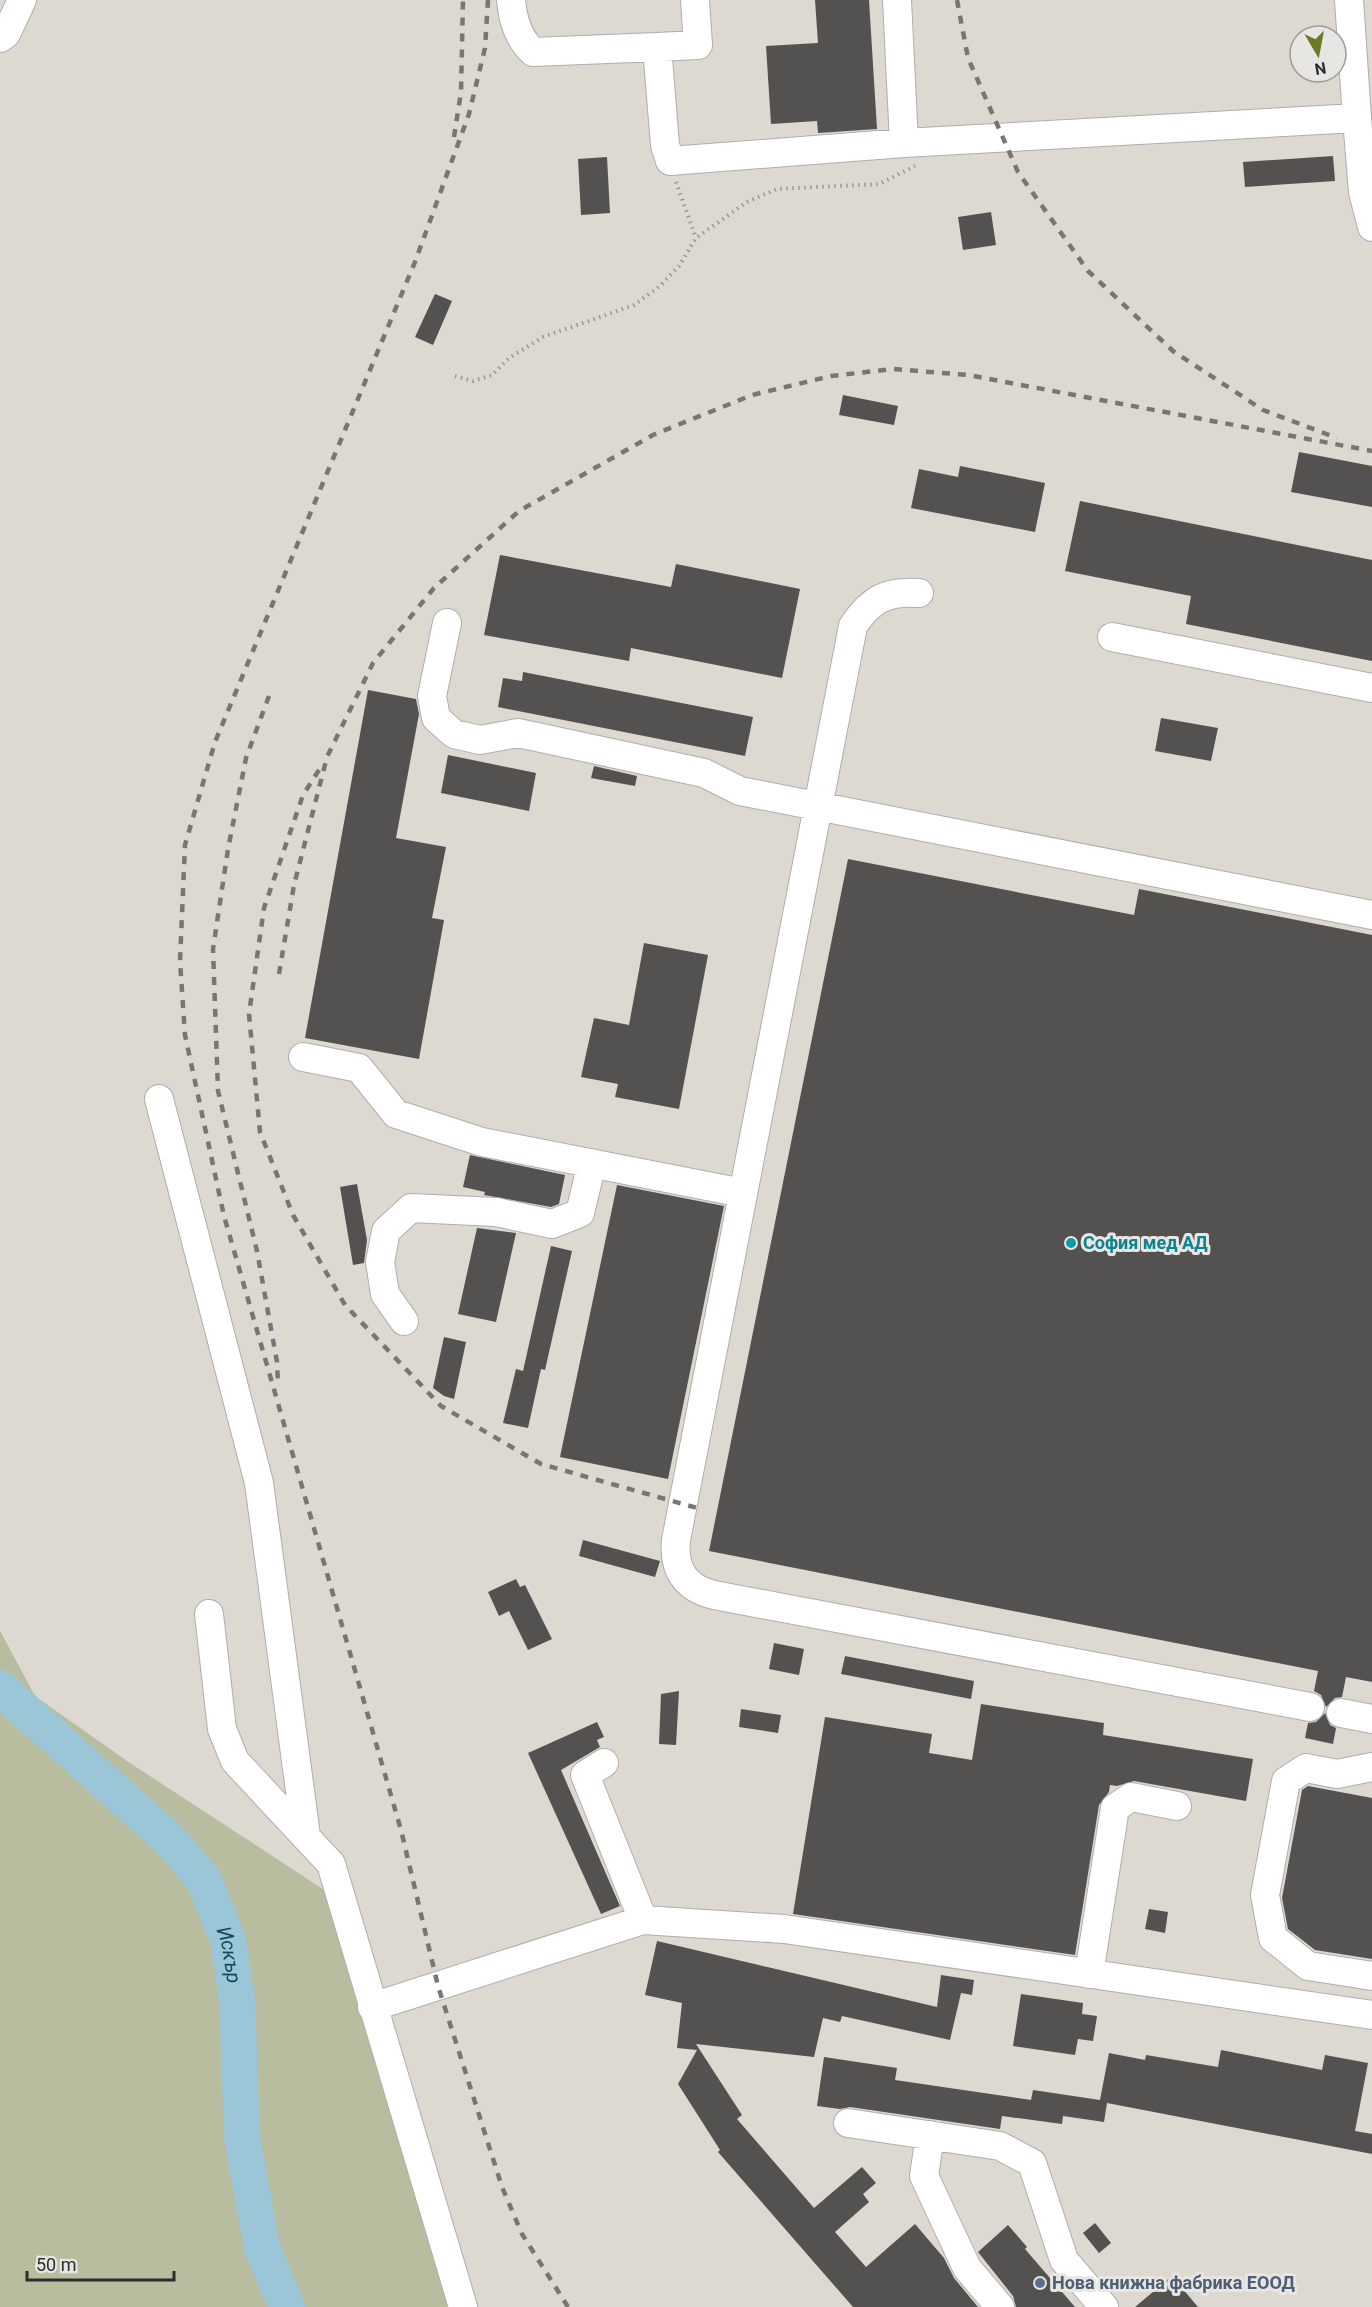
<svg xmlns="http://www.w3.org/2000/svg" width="1372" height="2307" viewBox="0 0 1372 2307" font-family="Roboto,sans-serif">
	<rect width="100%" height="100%" fill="#e8e6e3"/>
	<path fill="#ddd8d0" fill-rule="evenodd" d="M0,0H1372V2307H388L130,1763L35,1696L0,1628ZM1300,36H1336V72H1300Z"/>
	<path fill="#b9bda0" d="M0,1630L35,1696L130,1763L332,1895L453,2307H0Z"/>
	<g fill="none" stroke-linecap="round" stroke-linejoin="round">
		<path stroke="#9ac6d8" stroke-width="36" id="s1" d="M0,1688L171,1841L204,1880L228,1940L237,2000L242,2137L262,2248L287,2307"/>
	</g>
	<path fill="#545250" d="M815,0H869L877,129L818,133L817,121L771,124L766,46L818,43Z
		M1333,156L1335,181L1245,187L1243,162Z
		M607,157L610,213L581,215L578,159Z
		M991,212L996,245L963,250L958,217Z
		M435,294L452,301L433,345L415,337Z
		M843,395L898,406L894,425L839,415Z
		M1299,452L1372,466V507L1291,492Z
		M960,466L1045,483L1035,532L911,508L919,469L958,477Z
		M1080,501L1372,560V661L1186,624L1191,596L1065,571Z
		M500,555L671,587L676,564L800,589L782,678L631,648L629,661L484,635Z
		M523,672L753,717L745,756L498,707L503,678L522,681Z
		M368,690L416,699L419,714L396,838L446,847L432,918L444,920L419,1059L305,1038Z
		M1161,718L1218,728L1211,761L1155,751Z
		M448,755L536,773L529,811L441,793Z
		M594,766L637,776L635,786L591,778Z
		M848,859L1134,915L1139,889L1372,935V1682L1346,1677L1342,1697L1335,1698L1326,1707L1321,1695L1314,1691L1318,1671L709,1551Z
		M644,943L708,955L679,1109L615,1097L618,1084L581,1077L594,1018L629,1025Z
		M470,1155L565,1175L559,1204L551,1207L484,1195L485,1192L463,1187Z
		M357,1184L367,1240L364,1263L353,1265L340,1187Z
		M617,1185L724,1206L668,1479L560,1457Z
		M477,1228L516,1233L496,1322L458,1314Z
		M551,1246L572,1251L545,1370L541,1369L528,1428L503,1423L516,1369L523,1371Z
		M444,1337L466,1342L454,1399L444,1396L433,1388Z
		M583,1540L660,1561L655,1577L579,1556Z
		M516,1579L520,1587L525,1585L552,1639L528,1650L509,1611L499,1616L488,1592Z
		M774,1643L804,1649L799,1675L769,1669Z
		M845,1656L974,1681L971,1699L841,1674Z
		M679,1691L676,1745L659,1744L661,1694Z
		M981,1704L1104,1723L1103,1735L1253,1759L1246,1801L1134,1781L1117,1786L1110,1785L1109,1792L1099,1805L1075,1955L793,1914L825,1717L932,1734L929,1753L972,1760Z
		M741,1709L781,1715L778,1733L739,1727Z
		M1325,1713L1330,1725L1336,1728L1333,1744L1305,1738L1308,1723L1316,1722Z
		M597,1722L604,1737L597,1740L600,1747L561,1770L620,1906L601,1914L528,1753Z
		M1308,1786L1372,1798V1959L1315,1950L1288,1929L1282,1898L1302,1790Z
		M1149,1909L1168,1912L1165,1933L1145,1929Z
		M657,1941L937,2007L941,1975L974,1980L972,1995L961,1993L950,2040L842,2016L840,2022L823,2018L814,2057L696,2044L742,2115L737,2119L814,2208L862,2167L876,2183L863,2194L869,2202L835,2232L866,2267L915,2224L944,2258L954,2278L978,2307H853L718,2152L720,2150L678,2084L697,2050L677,2048L682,2003L645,1995Z
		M1021,1994L1083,2003L1082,2014L1097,2016L1093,2041L1078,2039L1075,2055L1013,2046Z
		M1221,2050L1322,2070L1325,2055L1368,2063L1355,2131L1372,2134V2154L1107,2103L1104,2122L1063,2116L1062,2124L1002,2116L1000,2129L850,2107L840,2109L817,2106L824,2057L897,2068L895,2080L1031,2100L1033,2090L1100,2100L1109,2053L1145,2060L1146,2055L1218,2067Z
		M1095,2223L1111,2243L1099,2253L1083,2233Z
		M1008,2225L1027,2247L1025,2249L1075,2307H1016L1013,2296L978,2252Z
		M1172,2276L1198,2307H1135Z"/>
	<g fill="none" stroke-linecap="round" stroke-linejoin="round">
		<defs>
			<path id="minor" d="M511,0C513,20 518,38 533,52L657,47L665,145L670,161L904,143
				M897,0L904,143L1357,118L1363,192L1372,227
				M1349,0L1357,118
				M0,38L6,34L22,0
				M657,47L698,45L695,0
				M919,593C886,591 871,599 853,626L676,1540C673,1569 685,1588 714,1595L1310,1707
				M447,623L432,696L436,718L454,734L480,740L518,733L704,773L740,791L1372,915
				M1112,637L1372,688
				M303,1057L359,1068L396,1114L482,1142L743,1193
				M159,1099L259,1483L306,1836
				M404,1321L385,1294L380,1262L386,1231L411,1208L496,1212L552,1224L580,1213L592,1163
				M209,1614L222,1729L235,1761L331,1864L463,2307
				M1341,1713L1372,1719
				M604,1763L585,1775L643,1920
				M1372,1767L1337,1774L1306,1768L1286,1781L1265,1895L1273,1938L1308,1966L1372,1976
				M1089,1974L1115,1808L1131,1797L1177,1806
				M372,2007L643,1920L784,1929L1372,2015
				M848,2123L1000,2146L1032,2163L1064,2260L1104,2307
				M930,2135L924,2176L967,2268L1000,2307"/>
		</defs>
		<use href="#minor" stroke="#b0aeac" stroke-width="30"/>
		<path stroke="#9a9896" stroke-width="4" stroke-dasharray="1.5 4.5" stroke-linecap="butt" d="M676,182L696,238
			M455,376L473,381L492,375L509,358L543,337L634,305L660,286L679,266L696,238L747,202L777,189L879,184L915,166"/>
		<use href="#minor" stroke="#fff" stroke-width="28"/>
		<path stroke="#787674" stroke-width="4.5" stroke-dasharray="8 8" stroke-linecap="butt" d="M488,0L485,48L469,114L415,262L215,742L185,845L180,961L185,1035L224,1216L401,1830L438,1986L502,2187L522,2234L568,2307
			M957,0L968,58L1018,172L1088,271L1173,351L1263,410L1337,438
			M454,137L461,92L463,0
			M269,696L246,758L228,849L213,949L218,1091L257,1251L277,1362L278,1384
			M319,770L303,795L264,908L249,1014L260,1132L293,1215L345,1305L441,1406L541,1464L697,1508
			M279,974L294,885L327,757L373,663L434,588L519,511L653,435L752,395L831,376L893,369L968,375L1372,451"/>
	</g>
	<circle fill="#0f9aa8" stroke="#e8e6e3" stroke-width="2" cx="1071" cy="1243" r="6"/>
	<circle fill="#5c6f8a" stroke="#e8e6e3" stroke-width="2" cx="1040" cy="2283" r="6"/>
	<g text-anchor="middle" stroke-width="6" stroke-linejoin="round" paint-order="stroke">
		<g font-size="18" font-weight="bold" fill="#0d838f" stroke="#e8e6e3" text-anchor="start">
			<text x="1083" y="1249">София мед АД</text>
		</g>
		<g font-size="18" font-weight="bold" fill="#4e5e75" stroke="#e8e6e3" text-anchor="start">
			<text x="1052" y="2289">Нова книжна фабрика ЕООД</text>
		</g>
		<g font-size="20" font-style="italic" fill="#114d60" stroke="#e8e6e3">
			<text dy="7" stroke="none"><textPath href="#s1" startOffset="360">Искър</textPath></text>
		</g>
	</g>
	<g transform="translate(1318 54) rotate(170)"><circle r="28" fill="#e8e6e3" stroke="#9e9c9a" stroke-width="1.5"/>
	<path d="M0-4.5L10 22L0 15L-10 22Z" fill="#6e7925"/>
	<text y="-9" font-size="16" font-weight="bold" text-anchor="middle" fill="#2e2d2c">N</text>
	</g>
	<path d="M27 2271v9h147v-9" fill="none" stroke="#2e2d2c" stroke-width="3"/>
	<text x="36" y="2271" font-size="18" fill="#2e2d2c" stroke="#e8e6e3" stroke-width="4.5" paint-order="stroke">50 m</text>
</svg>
